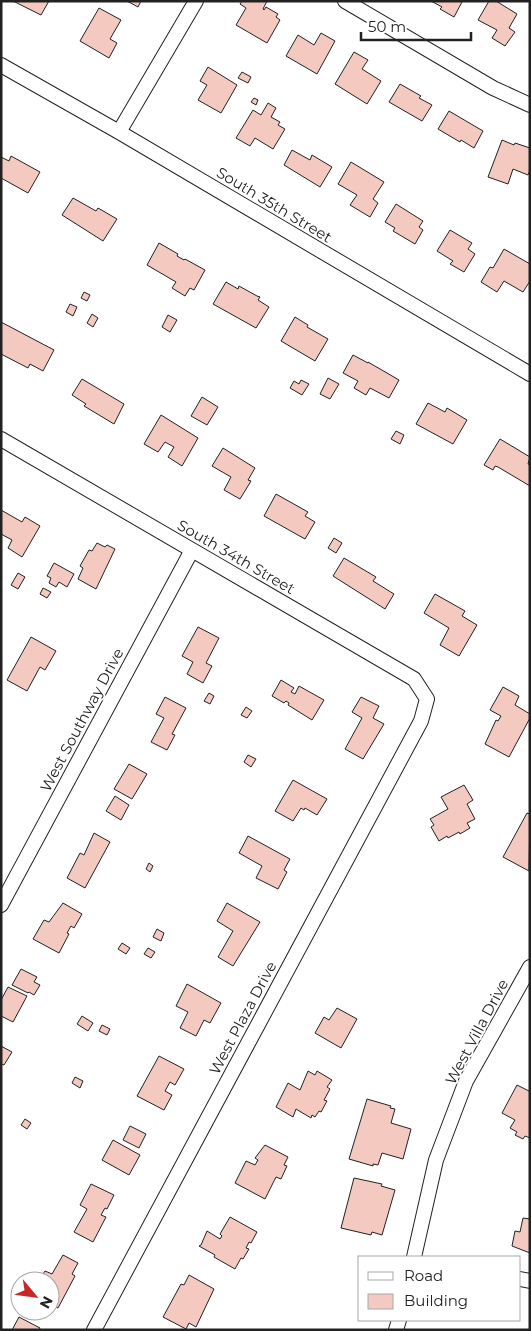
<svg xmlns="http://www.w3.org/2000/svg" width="531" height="1331" viewBox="0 0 531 1331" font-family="Montserrat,sans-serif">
	<rect width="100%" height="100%" fill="#fff"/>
	<path fill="#f3c9c0" stroke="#222" d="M13,1H49L41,15Z
		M127,1H141L138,7Z
		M242,1H267L263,9L264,10L266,7L278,14L276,17L280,20L267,43L236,25L246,8L240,4Z
		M431,1H461L462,2L454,17L440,9L442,7Z
		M489,1H496L517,14L509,28L515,32L505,46L492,38L497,30L478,20Z
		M99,8L121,20L110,39L117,43L109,58L80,41Z
		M321,33L335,41L317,74L286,56L298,35L314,45Z
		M354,52L368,60L362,69L381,81L367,104L335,84Z
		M208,67L237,85L221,113L198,100L207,85L200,81Z
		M242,72L251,77L248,83L238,78Z
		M400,84L421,96L419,98L432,105L422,121L389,102Z
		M254,98L258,100L256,105L251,102Z
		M268,103L276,108L271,117L280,122L278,125L285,129L273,149L255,138L250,146L236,138L253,110L261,115Z
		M449,111L483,131L474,148L461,140L460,142L438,129Z
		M502,140L514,145L515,143L530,148V170L528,175L513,169L508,184L488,177Z
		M292,150L310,160L312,155L332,167L320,187L284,165Z
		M11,156L40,172L28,193L1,178V157L9,161Z
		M351,162L384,182L373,199L378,203L370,217L350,205L357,195L338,184Z
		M73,198L96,211L98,208L117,219L103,241L62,215Z
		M396,204L423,221L419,227L423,230L415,244L393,231L395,228L385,222Z
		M450,230L472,243L468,249L475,254L464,272L450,264L453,261L437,251Z
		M159,243L178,254L177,256L184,260L185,259L205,270L194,290L190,288L185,296L172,288L176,282L147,265Z
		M504,249L530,264V281L523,292L504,281L497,292L481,282L490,267L493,268Z
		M226,282L238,289L239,286L257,296L260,297L258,300L269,307L256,328L213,304Z
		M84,292L90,295L87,301L81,298Z
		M70,304L77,307L73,316L66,312Z
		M92,314L98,318L93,327L87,323Z
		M168,315L177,320L170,332L162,327Z
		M295,317L308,325L307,327L328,339L315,361L281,341Z
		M1,322L54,350L43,371L30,364L28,368L1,354Z
		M353,355L368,363V362L399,380L389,398L370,388L366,395L354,388L358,381L343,373Z
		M328,378L339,384L330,399L320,394Z
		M82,379L124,404L114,424L84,406L86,404L72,395Z
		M301,380L309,384L302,395L290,388L294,381L299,384Z
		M202,397L218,407L207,425L191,416Z
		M428,403L445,412L447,408L467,420L453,444L416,424Z
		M161,415L198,438L182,466L168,457L174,447L165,442L158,452L144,444Z
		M396,431L404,435L400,444L391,439Z
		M500,439L530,457L528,464L530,465V486L498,467L495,466L493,470L484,465Z
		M223,448L255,468L248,480L251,481L240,499L224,490L231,477L212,466Z
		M276,494L308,512L305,516L315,522L305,539L264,516Z
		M1,510L22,522L25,517L40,526L22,557L8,548L12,540L1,534Z
		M334,538L342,543L336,553L328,548Z
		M97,543L105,547L107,545L115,549L96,589L78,579L83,568L80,566L89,550L92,551Z
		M344,558L376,577L373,581L394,594L385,609L333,576Z
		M54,563L74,574L67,587L59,582L56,587L49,583L51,578L47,576Z
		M18,573L25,577L18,589L11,585Z
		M43,588L51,592L47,598L40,594Z
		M435,594L465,611L462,616L477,625L459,656L440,645L449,628L424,613Z
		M198,627L219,638L206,663L212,666L203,683L187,674L193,662L182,656Z
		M31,637L56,651L45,670L40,667L27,691L7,680Z
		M281,680L294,688L291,692L295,694L299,686L324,700L312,720L288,705L289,703L286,701L284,703L272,696Z
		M503,687L519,696L515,705L530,714V718L509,757L485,744L496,720L498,721L501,716L490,710Z
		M209,693L214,696L210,704L204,701Z
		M165,697L186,708L172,734L175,735L167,750L151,742L164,718L156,714Z
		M361,697L379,706L373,718L384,724L363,759L345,749L362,718L352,712Z
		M246,707L252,711L247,718L241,715Z
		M248,755L256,759L251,767L244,762Z
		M129,764L147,774L132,799L114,789Z
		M293,780L327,799L317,815L305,808L304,810L301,808L293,821L275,811Z
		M464,785L473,800L467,804L475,819L467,823L470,828L460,834L459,832L448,838L447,836L439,841L431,827L434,825L430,819L448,809L441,797Z
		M115,796L129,805L121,820L106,811Z
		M527,813L530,814L529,871L503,857Z
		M94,833L110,842L85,888L67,878L80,853L84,855Z
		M248,836L290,859L284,870L287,872L278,889L256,878L262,866L239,853Z
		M149,863L153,866L150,872L146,869Z
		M63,903L82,914L74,928L71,926L67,933L69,934L59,953L33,939L44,920L49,922Z
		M227,903L260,922L233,966L218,957L233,931L217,921Z
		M157,929L164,933L161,941L153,937Z
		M122,943L130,948L126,954L118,949Z
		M148,948L155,952L151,958L144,954Z
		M21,969L37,977L34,982L40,985L34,995L29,992L28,993L12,985Z
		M187,984L221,1003L210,1023L204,1020L196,1036L180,1028L188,1012L176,1006Z
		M8,987L27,996L13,1022L1,1016V1000Z
		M337,1008L357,1019L341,1048L315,1033L324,1017L329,1020Z
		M82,1016L93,1023L88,1031L77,1024Z
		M102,1025L110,1029L107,1035L99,1031Z
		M1,1046L12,1052L4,1065L1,1064Z
		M159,1056L184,1069L175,1085L170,1082L165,1091L172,1095L164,1110L137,1096Z
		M308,1071L315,1075L317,1071L332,1080L327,1087L330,1089L324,1100L327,1101L321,1112L319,1111L315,1117L312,1115L311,1118L296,1109L293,1117L276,1107L288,1083L300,1090Z
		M75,1077L83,1081L80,1088L72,1083Z
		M517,1085L529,1091L530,1089V1138L525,1136L523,1139L515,1135L517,1132L510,1128L515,1120L502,1113Z
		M367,1099L391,1106L390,1108L395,1109L391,1123L411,1129L403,1159L382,1153L378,1165L373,1164V1166L349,1159Z
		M25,1119L31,1123L27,1129L21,1125Z
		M130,1126L146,1134L139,1148L123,1140Z
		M113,1140L140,1155L129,1175L102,1160Z
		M265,1145L288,1157L284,1165L287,1166L281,1179L276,1177L265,1199L235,1183L246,1161L255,1165L258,1160L255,1158Z
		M354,1178L382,1184L381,1186L395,1190L382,1235L372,1232L371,1235L341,1228Z
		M91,1184L114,1195L107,1209L105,1208L101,1215L106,1217L93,1242L74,1232L87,1209L80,1205Z
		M230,1217L257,1232L251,1243L249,1242L246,1248L249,1249L243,1259L241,1258L235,1269L214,1257L215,1255L199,1246L201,1245L207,1231L220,1239L222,1236L220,1234Z
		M523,1218L530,1219V1253L512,1246L515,1231L520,1232Z
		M63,1255L78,1263L72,1274L75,1276L58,1308L50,1304V1281L39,1280L45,1271L52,1274Z
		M189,1275L214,1289L196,1327L189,1323L186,1329L163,1317L181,1284L184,1285Z
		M19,1317L40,1328L39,1330H12Z"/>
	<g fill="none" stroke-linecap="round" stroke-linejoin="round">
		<defs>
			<path id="minor" d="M345,1L493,88L530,105
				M1,65L119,132L530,374
				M119,132L196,1
				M1,439L414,679L427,699L421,721L94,1330
				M1,905L192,550
				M414,1257L436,1160L466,1081L530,967
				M520,1279L530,1281
				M396,1330L399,1320"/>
		</defs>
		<use href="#minor" stroke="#222" stroke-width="16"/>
		<use href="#minor" stroke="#fff" stroke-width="14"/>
	</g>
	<g text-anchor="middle" stroke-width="4" stroke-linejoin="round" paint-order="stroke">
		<g font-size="15" fill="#222" stroke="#fff">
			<text transform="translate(274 205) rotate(31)" y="5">South 35th Street</text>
			<text transform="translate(236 557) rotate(30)" y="5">South 34th Street</text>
			<text transform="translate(82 720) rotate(-62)" y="5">West Southway Drive</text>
			<text transform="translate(243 1018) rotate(-62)" y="5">West Plaza Drive</text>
			<text transform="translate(477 1032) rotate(-62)" y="5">West Villa Drive</text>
		</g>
	</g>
	<rect width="531" height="1331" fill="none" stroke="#222222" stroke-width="5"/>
	<rect x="358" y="1256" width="162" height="65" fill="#ffffff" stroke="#a7a7a7"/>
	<rect x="368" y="1272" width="25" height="8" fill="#ffffff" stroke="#a7a7a7"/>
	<text x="404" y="1281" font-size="15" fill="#222222">Road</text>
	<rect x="368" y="1294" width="25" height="15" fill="#f3c9c0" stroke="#a7a7a7"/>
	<text x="404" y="1306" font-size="15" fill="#222222">Building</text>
	<g transform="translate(35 1296) rotate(119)"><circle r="24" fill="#ffffff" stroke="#a7a7a7"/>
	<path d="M0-4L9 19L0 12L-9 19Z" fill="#c62828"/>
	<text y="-8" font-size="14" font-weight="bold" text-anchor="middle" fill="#222222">N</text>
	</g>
	<path d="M361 32v8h110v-8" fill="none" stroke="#222222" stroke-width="2.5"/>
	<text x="368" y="32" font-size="15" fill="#222222" stroke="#ffffff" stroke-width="4" paint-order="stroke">50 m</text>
</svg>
